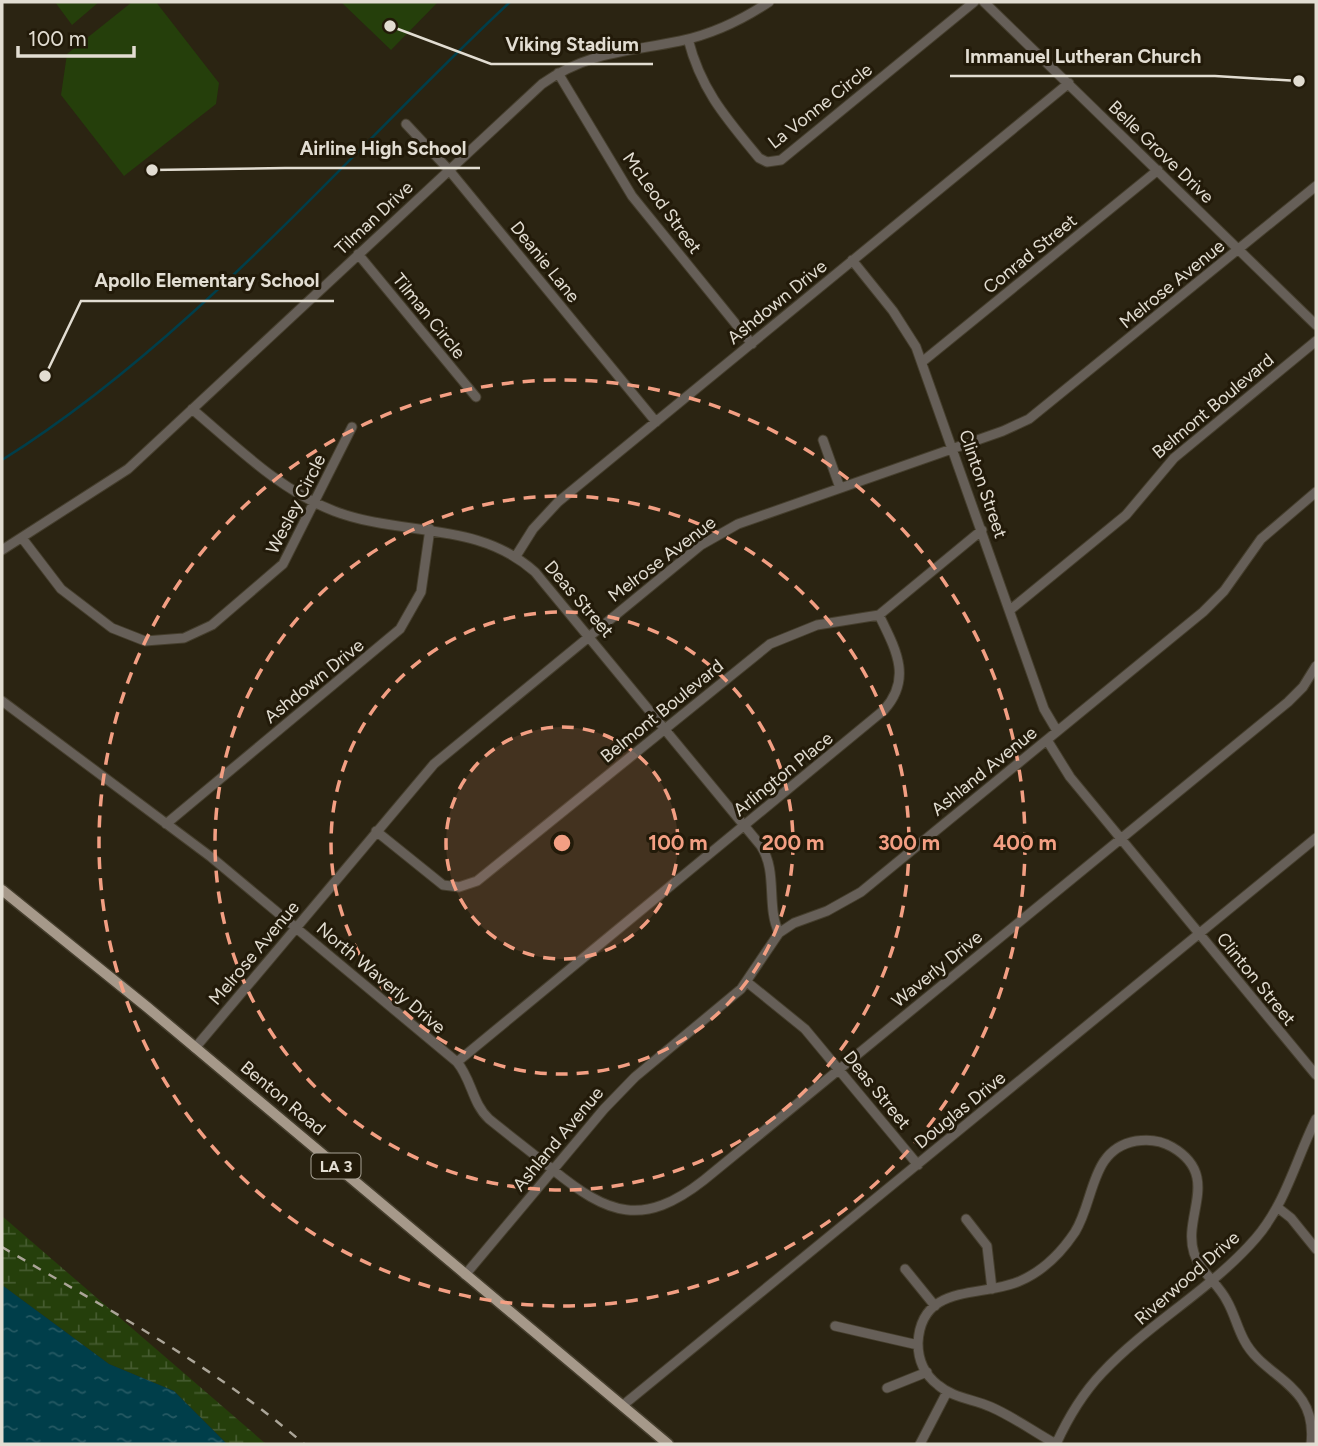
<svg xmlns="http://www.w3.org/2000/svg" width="1318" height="1446" viewBox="0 0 1318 1446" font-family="Figtree,sans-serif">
	<defs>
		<pattern id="wetland-marsh" width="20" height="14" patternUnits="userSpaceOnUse" patternTransform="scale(1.75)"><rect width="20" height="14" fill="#253f0b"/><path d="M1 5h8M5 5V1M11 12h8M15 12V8" fill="none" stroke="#445a2e"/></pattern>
		<pattern id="water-ripples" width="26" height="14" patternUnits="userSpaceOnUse" patternTransform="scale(1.75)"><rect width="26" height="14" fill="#003e4a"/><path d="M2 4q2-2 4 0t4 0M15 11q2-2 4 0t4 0" fill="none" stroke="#255963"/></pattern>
	</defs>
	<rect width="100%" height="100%" fill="#2b2412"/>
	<path fill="#253f0b" d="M55,2H99L72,25Z
		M132,2H156L219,83L216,104L124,176L61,95L67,54Z
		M341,2H438L391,50Z"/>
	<path fill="url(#wetland-marsh)" d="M2,1216L266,1444H227L174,1391L109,1364L2,1285Z"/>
	<path fill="url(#water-ripples)" d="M2,1285L109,1364L174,1391L227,1444H2Z"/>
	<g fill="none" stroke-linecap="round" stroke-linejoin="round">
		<path stroke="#003e4a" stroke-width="2.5" d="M2,460C193,340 346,155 510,2"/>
		<defs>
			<path id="minor" d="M984,2L1316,325
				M688,39C701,90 726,118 759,158L767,162L781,160L974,2
				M558,73L632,196L752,344
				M406,124L449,170L656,422
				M358,254L476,397
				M852,260L893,311L916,347L1044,709L1057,731
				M922,362L1158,170
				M192,409C236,446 279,490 334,511C402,537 477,520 535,572L761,846C778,872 766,906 779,933
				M823,440L840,488
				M22,538L61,589L112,628L145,641L184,638L212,625L283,564L352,427
				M2,550L128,469L542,84C588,51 628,52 680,41C713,34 742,20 769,2
				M516,556L533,529L558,502L1069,83
				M1010,610L1126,515L1174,458L1316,341
				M2,701L211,857L457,1062C472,1080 472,1103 489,1119C510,1136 531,1152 552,1169C608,1215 643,1228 704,1180L1288,702L1303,687L1316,666
				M1047,740L1070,777L1316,1075
				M166,824L400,629L421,592L430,529
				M376,831L443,885L459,887L477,881L770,644L817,625L879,615L982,530
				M747,982L805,1029L918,1165
				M195,1048L434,764L701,545L738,524L1003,431L1029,419L1316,186
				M457,1062L884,710C913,678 895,648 879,615
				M1277,1207L1291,1218L1316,1249
				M966,1219L987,1246L992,1289
				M905,1269L935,1306
				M465,1275L604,1109L635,1077L741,989L779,933L794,923L827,911L861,892L1203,612L1224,591L1261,539L1316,492
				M835,1326L918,1345
				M887,1388L927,1372
				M622,1406L1316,838
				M920,1444L947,1392
				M1056,1444C1034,1432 1014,1417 991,1407C973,1399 953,1398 938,1385C925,1375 918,1360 918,1343C921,1282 982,1298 1020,1281C1043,1271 1061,1253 1075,1232C1095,1200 1090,1149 1136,1141C1149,1139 1162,1141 1172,1147C1222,1176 1182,1216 1194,1253C1200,1272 1218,1283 1227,1301C1234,1313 1237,1327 1244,1340C1264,1379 1318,1383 1311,1444
				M1056,1444C1068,1418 1082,1394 1102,1373C1149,1323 1211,1290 1256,1238C1286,1203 1296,1159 1316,1119"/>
			<path id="major" d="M2,890L147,1007L668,1444"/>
		</defs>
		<use href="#minor" stroke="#453e2d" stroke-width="11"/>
		<use href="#major" stroke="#453e2d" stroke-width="13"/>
		<use href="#minor" stroke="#665f58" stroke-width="9"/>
		<use href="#major" stroke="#a6998a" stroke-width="10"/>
		<path stroke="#aba598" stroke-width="2.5" stroke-dasharray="9 9" stroke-linecap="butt" d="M2,1247C105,1308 213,1365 304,1444"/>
	</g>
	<circle cx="562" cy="843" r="116" fill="#f39f83" fill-opacity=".12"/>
	<g fill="none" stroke="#f39f83" stroke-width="3.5" stroke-dasharray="12 9">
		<circle cx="562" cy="843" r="116"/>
		<circle cx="562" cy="843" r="231"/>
		<circle cx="562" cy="843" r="347"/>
		<circle cx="562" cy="843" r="463"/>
	</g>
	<g text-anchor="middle" stroke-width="6" stroke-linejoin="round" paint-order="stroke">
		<rect fill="#221a09" stroke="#a8a296" stroke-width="2" x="311.5" y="1153.5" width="49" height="25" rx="5"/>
		<g font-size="16" font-weight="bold" fill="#e2ddd2">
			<text x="336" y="1172">LA 3</text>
		</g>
		<g font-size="18" fill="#e2ddd2" stroke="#221a09">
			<text transform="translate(820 106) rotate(-38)" y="6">La Vonne Circle</text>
			<text transform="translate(1161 152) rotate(44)" y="6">Belle Grove Drive</text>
			<text transform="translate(662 203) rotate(54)" y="6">McLeod Street</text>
			<text transform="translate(374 218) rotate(-43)" y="6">Tilman Drive</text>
			<text transform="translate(1030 254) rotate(-39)" y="6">Conrad Street</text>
			<text transform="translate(545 262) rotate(51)" y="6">Deanie Lane</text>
			<text transform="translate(1172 284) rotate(-39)" y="6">Melrose Avenue</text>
			<text transform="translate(777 302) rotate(-39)" y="6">Ashdown Drive</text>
			<text transform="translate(429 316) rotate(51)" y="6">Tilman Circle</text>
			<text transform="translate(1213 406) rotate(-40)" y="6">Belmont Boulevard</text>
			<text transform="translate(983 484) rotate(71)" y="6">Clinton Street</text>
			<text transform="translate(296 504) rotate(-63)" y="6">Wesley Circle</text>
			<text transform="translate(662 559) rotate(-37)" y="6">Melrose Avenue</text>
			<text transform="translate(579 599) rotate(49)" y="6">Deas Street</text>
			<text transform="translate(314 681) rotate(-39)" y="6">Ashdown Drive</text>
			<text transform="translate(662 711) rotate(-39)" y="6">Belmont Boulevard</text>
			<text transform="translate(984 771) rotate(-39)" y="6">Ashland Avenue</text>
			<text transform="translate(783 774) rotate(-39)" y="6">Arlington Place</text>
			<text transform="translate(254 953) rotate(-50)" y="6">Melrose Avenue</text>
			<text transform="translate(937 969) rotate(-39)" y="6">Waverly Drive</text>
			<text transform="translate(381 978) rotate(40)" y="6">North Waverly Drive</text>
			<text transform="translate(1256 979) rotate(51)" y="6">Clinton Street</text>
			<text transform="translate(877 1090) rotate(51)" y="6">Deas Street</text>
			<text transform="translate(283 1098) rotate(40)" y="6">Benton Road</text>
			<text transform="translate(960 1110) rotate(-39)" y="6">Douglas Drive</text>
			<text transform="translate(558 1139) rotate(-50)" y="6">Ashland Avenue</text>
			<text transform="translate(1187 1278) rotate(-41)" y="6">Riverwood Drive</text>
		</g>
	</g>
	<circle cx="562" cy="843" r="10" fill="#f39f83" stroke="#221a09" stroke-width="3.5"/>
	<g font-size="21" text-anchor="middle" font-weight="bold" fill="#f39f83" stroke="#221a09" stroke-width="6" stroke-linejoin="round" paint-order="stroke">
		<text x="678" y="850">100 m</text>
		<text x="793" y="850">200 m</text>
		<text x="909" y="850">300 m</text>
		<text x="1025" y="850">400 m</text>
	</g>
	<path fill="none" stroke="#e2ddd2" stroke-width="2.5" d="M390 26L491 64H653M1299 81L1215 76H950M152 170L285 168H480M45 376L81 301H334"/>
	<g fill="#e2ddd2" stroke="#221a09" stroke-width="2.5">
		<circle cx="390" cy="26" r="7"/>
		<circle cx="1299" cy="81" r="7"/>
		<circle cx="152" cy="170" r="7"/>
		<circle cx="45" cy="376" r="7"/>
	</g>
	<g font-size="19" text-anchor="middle" font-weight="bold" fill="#e2ddd2" stroke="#221a09" stroke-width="6" stroke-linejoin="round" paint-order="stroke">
		<text x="572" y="51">Viking Stadium</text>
		<text x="1083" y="63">Immanuel Lutheran Church</text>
		<text x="383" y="155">Airline High School</text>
		<text x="207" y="287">Apollo Elementary School</text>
	</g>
	<rect width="1318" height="1446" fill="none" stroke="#e2ddd2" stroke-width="7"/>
	<path d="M18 46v10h116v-10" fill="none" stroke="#e2ddd2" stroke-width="3.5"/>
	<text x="28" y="46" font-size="21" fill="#e2ddd2" stroke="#221a09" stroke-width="5" paint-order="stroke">100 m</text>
</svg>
